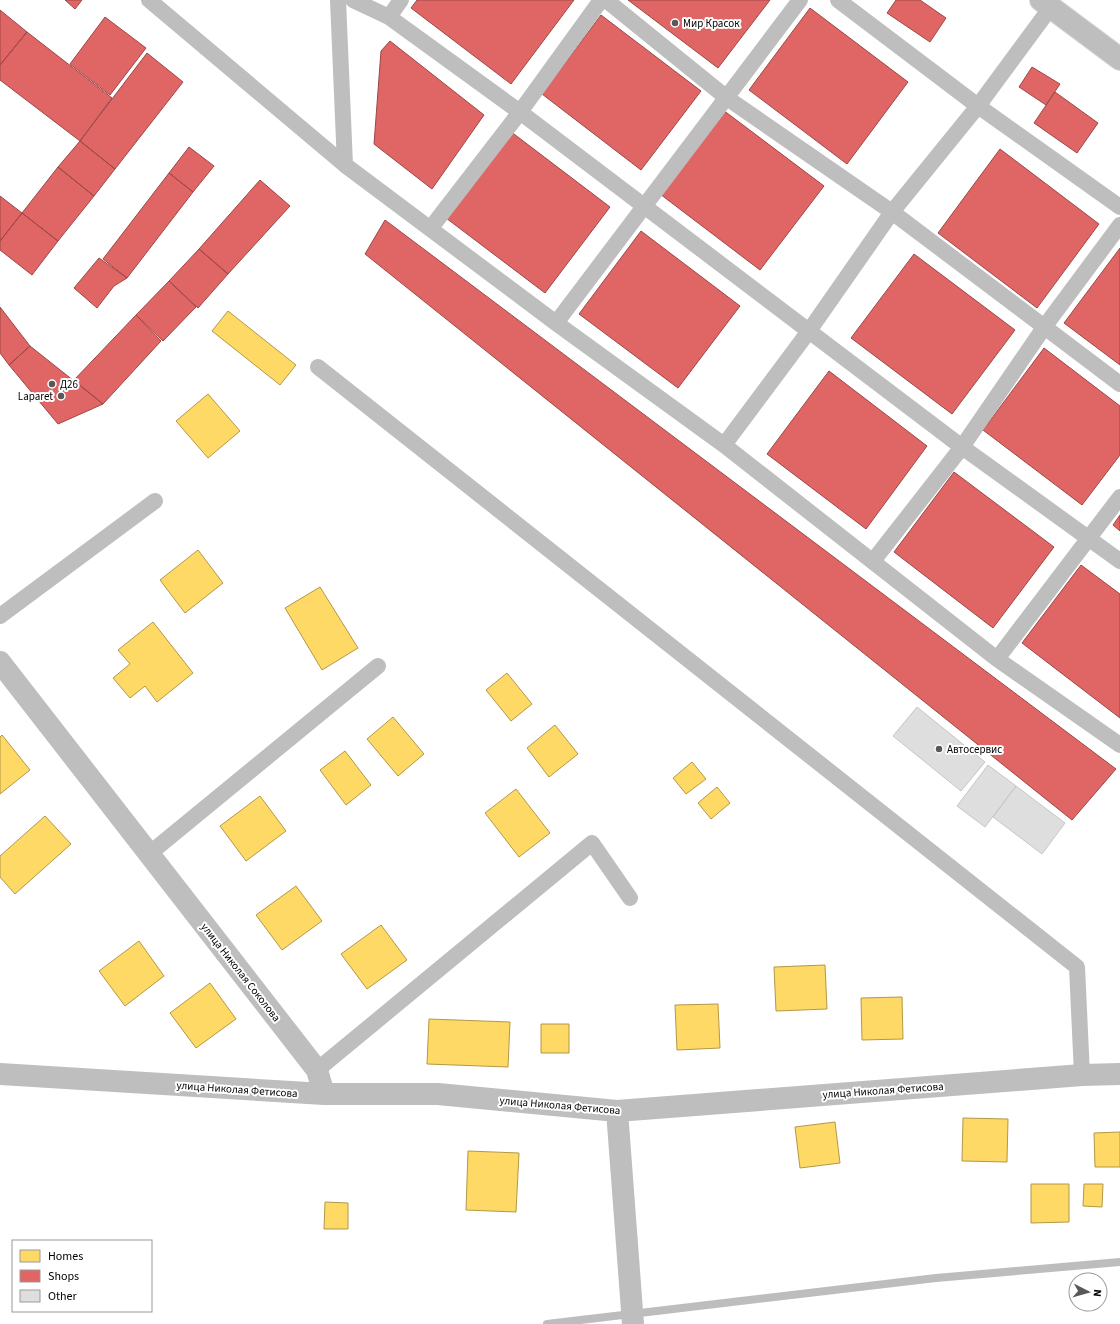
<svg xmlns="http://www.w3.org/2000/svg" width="1120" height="1324" viewBox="0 0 1120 1324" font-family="'Source Sans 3',sans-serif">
	<rect width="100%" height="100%" fill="#fff"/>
	<path fill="#ffd966" stroke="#b29847" d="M228,311L296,365L280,385L212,331Z
		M208,394L240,431L208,458L176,421Z
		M198,550L223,583L185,613L160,580Z
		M320,587L358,648L322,670L285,608Z
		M153,622L193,673L157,702L145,686L130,698L113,678L130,664L118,650Z
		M507,673L532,704L511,721L486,690Z
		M393,717L424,754L398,776L367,739Z
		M555,725L578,754L549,777L527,748Z
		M2,735L30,770L0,794V737Z
		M345,751L371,785L346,805L320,770Z
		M692,762L706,779L686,794L673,778Z
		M717,787L730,803L711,819L698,803Z
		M516,789L550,833L519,857L485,813Z
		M260,796L286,831L246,861L220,826Z
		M45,816L71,844L15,894L0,877V856Z
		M296,886L322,921L282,950L256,915Z
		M381,925L407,960L367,989L341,954Z
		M139,941L164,976L125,1006L99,971Z
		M825,965L827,1009L776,1011L774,967Z
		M210,983L236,1019L196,1048L170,1013Z
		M902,997L903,1039L862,1040L861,998Z
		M718,1004L720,1048L677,1050L675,1005Z
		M429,1019L510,1022L508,1067L427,1064Z
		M541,1024H569V1053H541Z
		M963,1118L1008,1119L1007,1162L962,1161Z
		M835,1122L840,1163L800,1168L795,1127Z
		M1120,1132V1167H1095L1094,1133Z
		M468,1151L519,1153L516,1212L466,1210Z
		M1031,1184H1069V1222L1031,1223Z
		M1084,1184H1103L1102,1207L1083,1206Z
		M325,1202L348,1203V1229H324Z"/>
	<path fill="#e06666" stroke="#9d4747" d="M65,0H82L75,9Z
		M417,0H574L511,84L411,8Z
		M628,0H770L718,68Z
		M896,0H920L946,18L930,42L887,13Z
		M810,8L908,82L847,164L749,90Z
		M0,10L27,32L0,65Z
		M601,15L701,91L641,170L542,94Z
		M105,17L146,48L110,95L70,64Z
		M27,32L112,98L80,141L0,80V65Z
		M390,41L484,115L432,189L374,144L381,51Z
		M147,53L183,82L115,169L80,141Z
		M1032,67L1060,84L1046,105L1019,87Z
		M1055,92L1098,123L1077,153L1034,123Z
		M723,110L824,186L760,270L660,194Z
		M510,131L610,207L545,293L446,218Z
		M80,141L115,169L94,196L58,167Z
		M189,147L214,166L193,192L169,173Z
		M1000,149L1099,224L1037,308L938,233Z
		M58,167L94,196L58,241L22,213Z
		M169,173L193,192L127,278L103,259Z
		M260,180L290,206L228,274L199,249Z
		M0,196L22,213L0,241Z
		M22,213L58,241L32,275L0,250V241Z
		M385,220L1116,769L1072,820L365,254Z
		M641,231L740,306L678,388L579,314Z
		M1120,248V365L1064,323Z
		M199,249L228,274L198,308L169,281Z
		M914,254L1015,330L952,414L851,338Z
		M99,258L127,278L114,286L97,308L74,288Z
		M169,281L196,307L163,341L136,315Z
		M0,307L30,346L9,365L0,353Z
		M136,315L161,341L103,404L74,380Z
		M30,346L103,404L58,424L9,365Z
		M1044,348L1120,406V455L1082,505L983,430Z
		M829,371L927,446L866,529L767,454Z
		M954,472L1054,547L993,628L894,552Z
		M1120,515V531L1113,525Z
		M1081,565L1120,594V718L1022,643Z"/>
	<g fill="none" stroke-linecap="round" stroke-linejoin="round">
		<path stroke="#bdbdbd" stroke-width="8" d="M547,1324L936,1278L1120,1262"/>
	</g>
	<path fill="#dedede" stroke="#c6c6c6" d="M917,707L985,762L961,791L893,736Z
		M988,765L1016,786L985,827L957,806Z
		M1016,786L1065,823L1042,854L993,817Z"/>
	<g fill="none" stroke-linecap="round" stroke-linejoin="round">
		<defs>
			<path id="primary" d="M1041,0L1120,59"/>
		</defs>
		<use href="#primary" stroke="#dbdbdb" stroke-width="24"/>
		<path stroke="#bebebe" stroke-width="16" d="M149,0L345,165L556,323L724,445L809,331L892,212L978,106L1051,7
			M338,0L345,165
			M353,0L389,17L520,112L962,447L1120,561
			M606,0L727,98L892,212L1120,384
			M838,0L978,106L1120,207
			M389,17L401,0
			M430,229L520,112L601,0
			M556,323L800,0
			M318,367L1077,967L1082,1075
			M724,445L997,659L1120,745
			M873,561L962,447L1045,326L1120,225
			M0,616L155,501
			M997,659L1120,497
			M149,854L378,666
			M317,1070L592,843L630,898"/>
		<path stroke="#bebebe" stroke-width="22" d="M0,662L317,1070L324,1094
			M0,1074L324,1094H438L617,1111L1082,1075L1120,1074
			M617,1111L633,1324"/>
		<use href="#primary" stroke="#bebebe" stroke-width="22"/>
	</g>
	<g fill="#595959" stroke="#fff" stroke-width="1.5">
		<circle cx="675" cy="23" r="4"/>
		<circle cx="52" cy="384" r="4"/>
		<circle cx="61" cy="396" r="4"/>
		<circle cx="939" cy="749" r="4"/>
	</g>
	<g text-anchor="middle" stroke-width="4" stroke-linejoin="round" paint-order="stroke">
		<g font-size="11" fill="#000" stroke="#fff" text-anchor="start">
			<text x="683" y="27">Мир Красок</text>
			<text x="60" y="388">Д26</text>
			<text x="53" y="400" text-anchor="end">Laparet</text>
			<text x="947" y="753">Автосервис</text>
		</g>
		<g font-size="11" fill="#000" stroke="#fff">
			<text transform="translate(241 972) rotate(52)" y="4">улица Николая Соколова</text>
			<text transform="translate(237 1089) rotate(4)" y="4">улица Николая Фетисова</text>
			<text transform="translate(883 1090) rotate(-4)" y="4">улица Николая Фетисова</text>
			<text transform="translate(560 1105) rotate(5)" y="4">улица Николая Фетисова</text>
		</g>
	</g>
	<rect x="12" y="1240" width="140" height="72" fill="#ffffff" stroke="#999999"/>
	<rect x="20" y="1250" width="20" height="12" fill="#ffd966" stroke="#999999"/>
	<text x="48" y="1260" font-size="12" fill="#000000">Homes</text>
	<rect x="20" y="1270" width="20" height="12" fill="#e06666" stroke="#999999"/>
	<text x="48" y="1280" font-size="12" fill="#000000">Shops</text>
	<rect x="20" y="1290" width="20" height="12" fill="#dedede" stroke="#999999"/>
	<text x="48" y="1300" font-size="12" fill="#000000">Other</text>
	<g transform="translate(1088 1292) rotate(96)"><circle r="19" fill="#ffffff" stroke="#999999"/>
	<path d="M0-3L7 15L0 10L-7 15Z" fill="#595959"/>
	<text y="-6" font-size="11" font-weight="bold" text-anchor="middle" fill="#000000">N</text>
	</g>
</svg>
